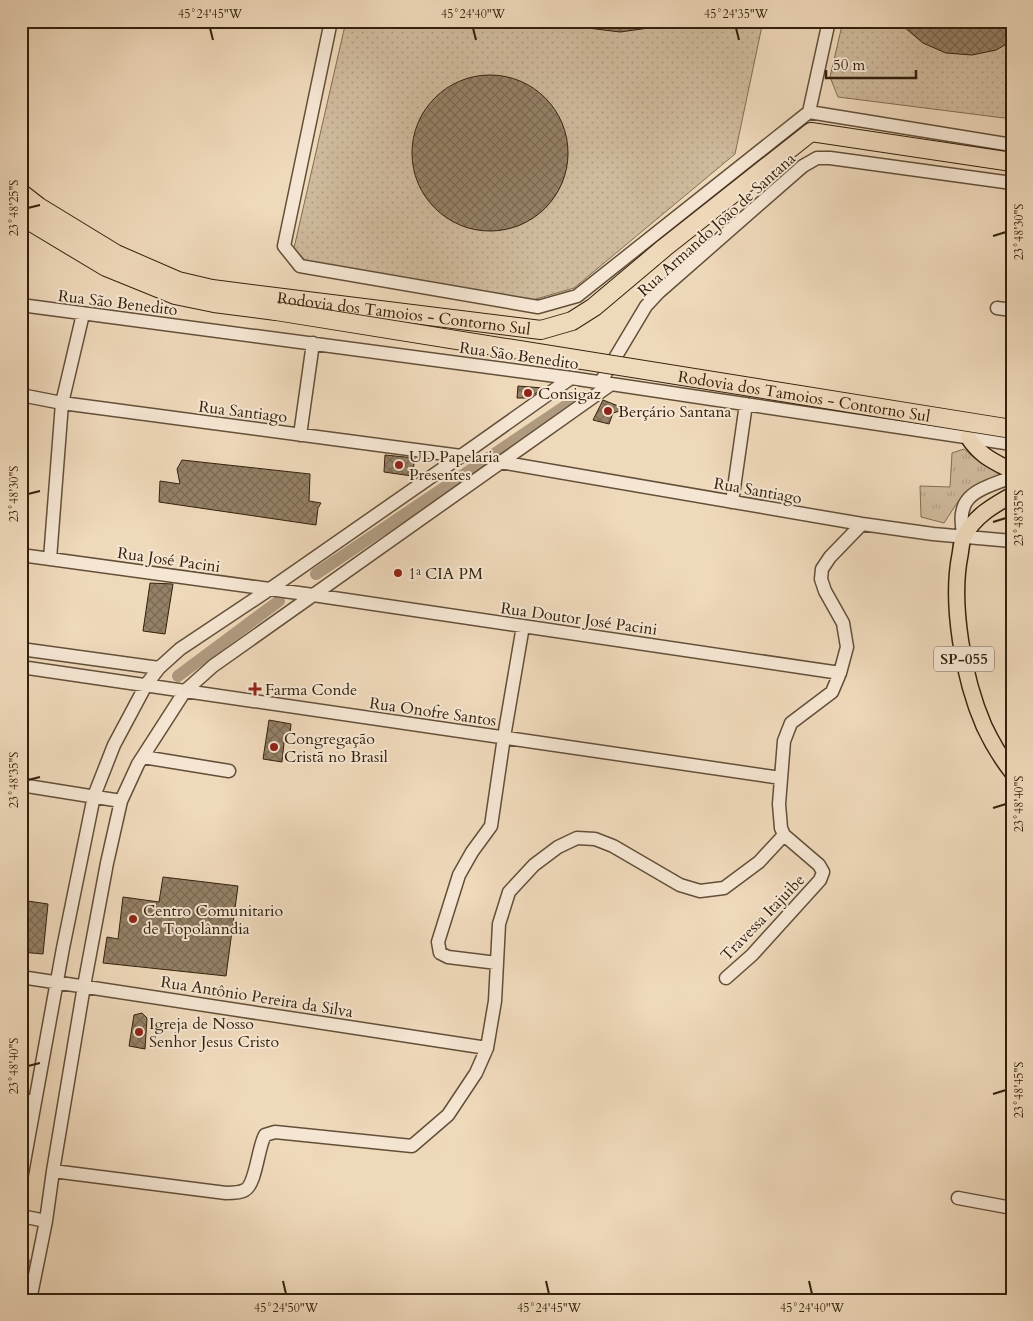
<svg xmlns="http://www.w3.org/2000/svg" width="1033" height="1321" viewBox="0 0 1033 1321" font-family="Cardo,serif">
	<defs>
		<pattern id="grass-dots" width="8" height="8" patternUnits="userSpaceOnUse" patternTransform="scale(1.25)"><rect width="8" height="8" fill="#cfba9d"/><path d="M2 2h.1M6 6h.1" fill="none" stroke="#b2a086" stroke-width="1.8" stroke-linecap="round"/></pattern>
		<pattern id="park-tufts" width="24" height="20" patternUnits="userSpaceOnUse" patternTransform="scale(1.25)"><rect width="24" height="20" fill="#cfba9d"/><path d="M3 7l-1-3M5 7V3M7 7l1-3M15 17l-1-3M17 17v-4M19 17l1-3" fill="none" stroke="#b2a086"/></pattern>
		<pattern id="building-cross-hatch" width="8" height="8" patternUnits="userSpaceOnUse" patternTransform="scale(1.25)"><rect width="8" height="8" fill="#958167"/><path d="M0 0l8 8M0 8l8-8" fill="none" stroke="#7a6953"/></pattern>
	</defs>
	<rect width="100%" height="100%" fill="#efd9bb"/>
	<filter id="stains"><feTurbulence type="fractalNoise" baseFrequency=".004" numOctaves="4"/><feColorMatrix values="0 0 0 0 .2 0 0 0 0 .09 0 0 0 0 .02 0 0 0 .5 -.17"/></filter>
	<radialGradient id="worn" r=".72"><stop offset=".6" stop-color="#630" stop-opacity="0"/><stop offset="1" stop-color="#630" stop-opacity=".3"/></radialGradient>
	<path fill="url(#grass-dots)" stroke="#826e54" d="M346,21H763L735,154L574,288L529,301L306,261L294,248Z
		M843,21H1012V119L838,97L830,77Z"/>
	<path fill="url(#park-tufts)" stroke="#826e54" d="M964,449C978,462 993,468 1011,474L971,489L959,500L944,523L921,517L920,486L950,487L952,453Z"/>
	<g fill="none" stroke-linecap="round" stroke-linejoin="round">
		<path stroke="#7e6a52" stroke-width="4" d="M21,1300L28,1261"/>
		<path stroke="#af9a80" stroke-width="12" d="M316,574L573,401
			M178,676L279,601"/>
	</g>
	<path fill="url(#building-cross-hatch)" stroke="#34210c" d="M580,21H655L656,27L620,32L580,27Z
		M897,21H1012V41L996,50L972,55L946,53L923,43Z
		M412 153a78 78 0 1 1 156 0a78 78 0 1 1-156 0Z
		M518,386L543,388L529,398H517Z
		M603,400L626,409L613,413L609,424L593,420Z
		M385,455L415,458L412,476L384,472Z
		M182,460L310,474L309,501L321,503L318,508L316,525L159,502L160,481L180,484L177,469Z
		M150,583L173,584L165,634L143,631Z
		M269,720L291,724L290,734H285L282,762L263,759Z
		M163,877L238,886L226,976L103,963L107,937L118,939L123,897L159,902Z
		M21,900L48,904L43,954L21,952Z
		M142,1013L147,1018L145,1049L129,1046L134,1015Z"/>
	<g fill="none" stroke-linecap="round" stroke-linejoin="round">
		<defs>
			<path id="minor" d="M331,21L284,246L300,266L538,307L577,296L809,112L1012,145
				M809,112L829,21
				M21,305L571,378L1012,444
				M997,308L1012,310
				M600,383L646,306L659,292L803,166L817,158H830L1012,183
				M21,395L62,403L461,456
				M300,435L313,343
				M500,462L862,524L933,534L1012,541
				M732,502L746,404
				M964,537C953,494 979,490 1012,477
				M21,555L313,595L840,673
				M50,559L62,403L83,314
				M21,649L159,668
				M21,667L781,778
				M143,757L229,771
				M21,785L121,801
				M497,963L448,957L440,953L438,942L459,875L472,852L491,826L504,737L523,626
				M21,977L487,1048
				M726,978L752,955L820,880L823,872L819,865L784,835
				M21,1100L35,1102
				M53,1171L226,1193C231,1193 240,1193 245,1190C256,1184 258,1147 265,1135L275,1132L412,1146L448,1115L476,1073L487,1048L495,1001L499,924L509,892L534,865L558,847L577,838L595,839L613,846L680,885L700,891L724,888L759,862L784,835L781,828L779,804L784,741L791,723L832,692L840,673L847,647L843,623L825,591L821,579L822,569L830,557L862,524
				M21,1179L63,948L94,796L114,745L146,685L159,668L180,649L270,589L461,456L571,378
				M958,1198L1012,1208
				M21,1216L46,1221
				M30,1300L46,1221L53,1171L84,986L107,863L121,801L138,764L185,691L213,666L610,385"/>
			<path id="major" d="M968,437C980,456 993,461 1012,471
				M1012,495C994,505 973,517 964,537C961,542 961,550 960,555C950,605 964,680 984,726C992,743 1001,758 1012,772"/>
			<g id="highway">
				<path id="s1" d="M21,193L39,207L116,254L178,281L212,289L541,330L572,321L594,307L664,248L811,132L1012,162"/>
				<path d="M21,216L106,267L175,295L214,303L276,311"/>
			</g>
		</defs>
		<use href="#minor" stroke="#634f38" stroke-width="15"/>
		<use href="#major" stroke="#34210c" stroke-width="18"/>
		<use href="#highway" stroke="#34210c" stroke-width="20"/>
		<use href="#minor" stroke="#f5e6d3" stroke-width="12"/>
		<use href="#major" stroke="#efd9bb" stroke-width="15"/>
		<use href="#highway" stroke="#efd9bb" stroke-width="18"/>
		<defs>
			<g id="highway-bridge">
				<path id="s2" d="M276,311L1012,429"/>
			</g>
		</defs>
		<use href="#highway-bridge" stroke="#34210c" stroke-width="20" stroke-linecap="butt"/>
		<use href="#highway-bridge" stroke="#efd9bb" stroke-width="18"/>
	</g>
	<path fill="none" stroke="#34210c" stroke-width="2" d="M210,28L213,40M473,28L476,40M736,28L739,40M28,208L40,205M993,236L1006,232M28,494L40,491M993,522L1006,518M28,780L40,777M993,808L1006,804M28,1066L40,1063M993,1094L1006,1090M283,1281L286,1294M546,1281L549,1294M809,1281L812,1294"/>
	<g fill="#8f2418" stroke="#f5e6d3" stroke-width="2">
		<circle cx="528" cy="393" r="5"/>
		<circle cx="608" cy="411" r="5"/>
		<circle cx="399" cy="465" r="5"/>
		<circle cx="398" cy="573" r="5"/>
		<path d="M252.5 681.5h5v5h5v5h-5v5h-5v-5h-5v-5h5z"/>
		<circle cx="274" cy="747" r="5"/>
		<circle cx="133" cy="919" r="5"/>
		<circle cx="139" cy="1032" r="5"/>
	</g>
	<g text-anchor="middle" stroke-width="4" stroke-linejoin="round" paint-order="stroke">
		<rect fill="#f5e6d3" stroke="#6e5c48" stroke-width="1" x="934" y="646.5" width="60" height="25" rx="4"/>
		<g font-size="15" font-weight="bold" fill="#34210c">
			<text x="964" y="664">SP-055</text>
		</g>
		<g font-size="16" fill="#34210c" stroke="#f5e6d3">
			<text transform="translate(716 224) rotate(-42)" y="6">Rua Armando João de Santana</text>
			<text transform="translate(118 302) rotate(7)" y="6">Rua São Benedito</text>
			<text dy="6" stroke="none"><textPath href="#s1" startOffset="409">Rodovia dos Tamoios - Contorno Sul</textPath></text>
			<text transform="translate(519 355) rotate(8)" y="6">Rua São Benedito</text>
			<text dy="6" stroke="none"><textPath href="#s2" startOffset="535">Rodovia dos Tamoios - Contorno Sul</textPath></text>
			<text transform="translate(243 411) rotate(7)" y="6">Rua Santiago</text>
			<text transform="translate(758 490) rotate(10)" y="6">Rua Santiago</text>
			<text transform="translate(169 559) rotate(8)" y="6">Rua José Pacini</text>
			<text transform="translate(579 618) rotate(8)" y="6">Rua Doutor José Pacini</text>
			<text transform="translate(433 711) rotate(8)" y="6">Rua Onofre Santos</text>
			<text transform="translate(762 917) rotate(-46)" y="6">Travessa Itajuibe</text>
			<text transform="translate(257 996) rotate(9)" y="6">Rua Antônio Pereira da Silva</text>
		</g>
		<g font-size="16" fill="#34210c" stroke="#f5e6d3" text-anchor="start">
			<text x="538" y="399">Consigaz</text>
			<text x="618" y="417">Berçário Santana</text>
			<text x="409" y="462">UD Papelaria<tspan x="409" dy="18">Presentes</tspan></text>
			<text x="408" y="579">1ª CIA PM</text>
			<text x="265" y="695">Farma Conde</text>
			<text x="284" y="744">Congregação<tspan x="284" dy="18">Cristã no Brasil</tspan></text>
			<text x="143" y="916">Centro Comunitario<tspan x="143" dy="18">de Topolânndia</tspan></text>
			<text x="149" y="1029">Igreja de Nosso<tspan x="149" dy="18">Senhor Jesus Cristo</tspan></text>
		</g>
	</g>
	<rect width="1033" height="1321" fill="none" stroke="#efd9bb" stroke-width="55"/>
	<path d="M826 70v8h90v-8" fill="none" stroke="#34210c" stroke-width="2.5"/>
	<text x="833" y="70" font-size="15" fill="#34210c" stroke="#f5e6d3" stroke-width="4" paint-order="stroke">50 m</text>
	<rect x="28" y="28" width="978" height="1266" fill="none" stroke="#34210c" stroke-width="2"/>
	<g font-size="12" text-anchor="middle" fill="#34210c">
		<text x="210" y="18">45°24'45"W</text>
		<text x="473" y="18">45°24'40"W</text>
		<text x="736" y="18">45°24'35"W</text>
		<text transform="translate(14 208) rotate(-90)" y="4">23°48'25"S</text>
		<text transform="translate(1019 232) rotate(-90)" y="4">23°48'30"S</text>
		<text transform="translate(14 494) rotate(-90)" y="4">23°48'30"S</text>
		<text transform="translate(1019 518) rotate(-90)" y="4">23°48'35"S</text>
		<text transform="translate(14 780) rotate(-90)" y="4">23°48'35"S</text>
		<text transform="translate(1019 804) rotate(-90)" y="4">23°48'40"S</text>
		<text transform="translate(14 1066) rotate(-90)" y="4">23°48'40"S</text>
		<text transform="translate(1019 1090) rotate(-90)" y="4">23°48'45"S</text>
		<text x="286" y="1312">45°24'50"W</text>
		<text x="549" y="1312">45°24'45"W</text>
		<text x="812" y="1312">45°24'40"W</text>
	</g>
	<rect width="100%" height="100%" filter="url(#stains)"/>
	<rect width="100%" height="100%" fill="url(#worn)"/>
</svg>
